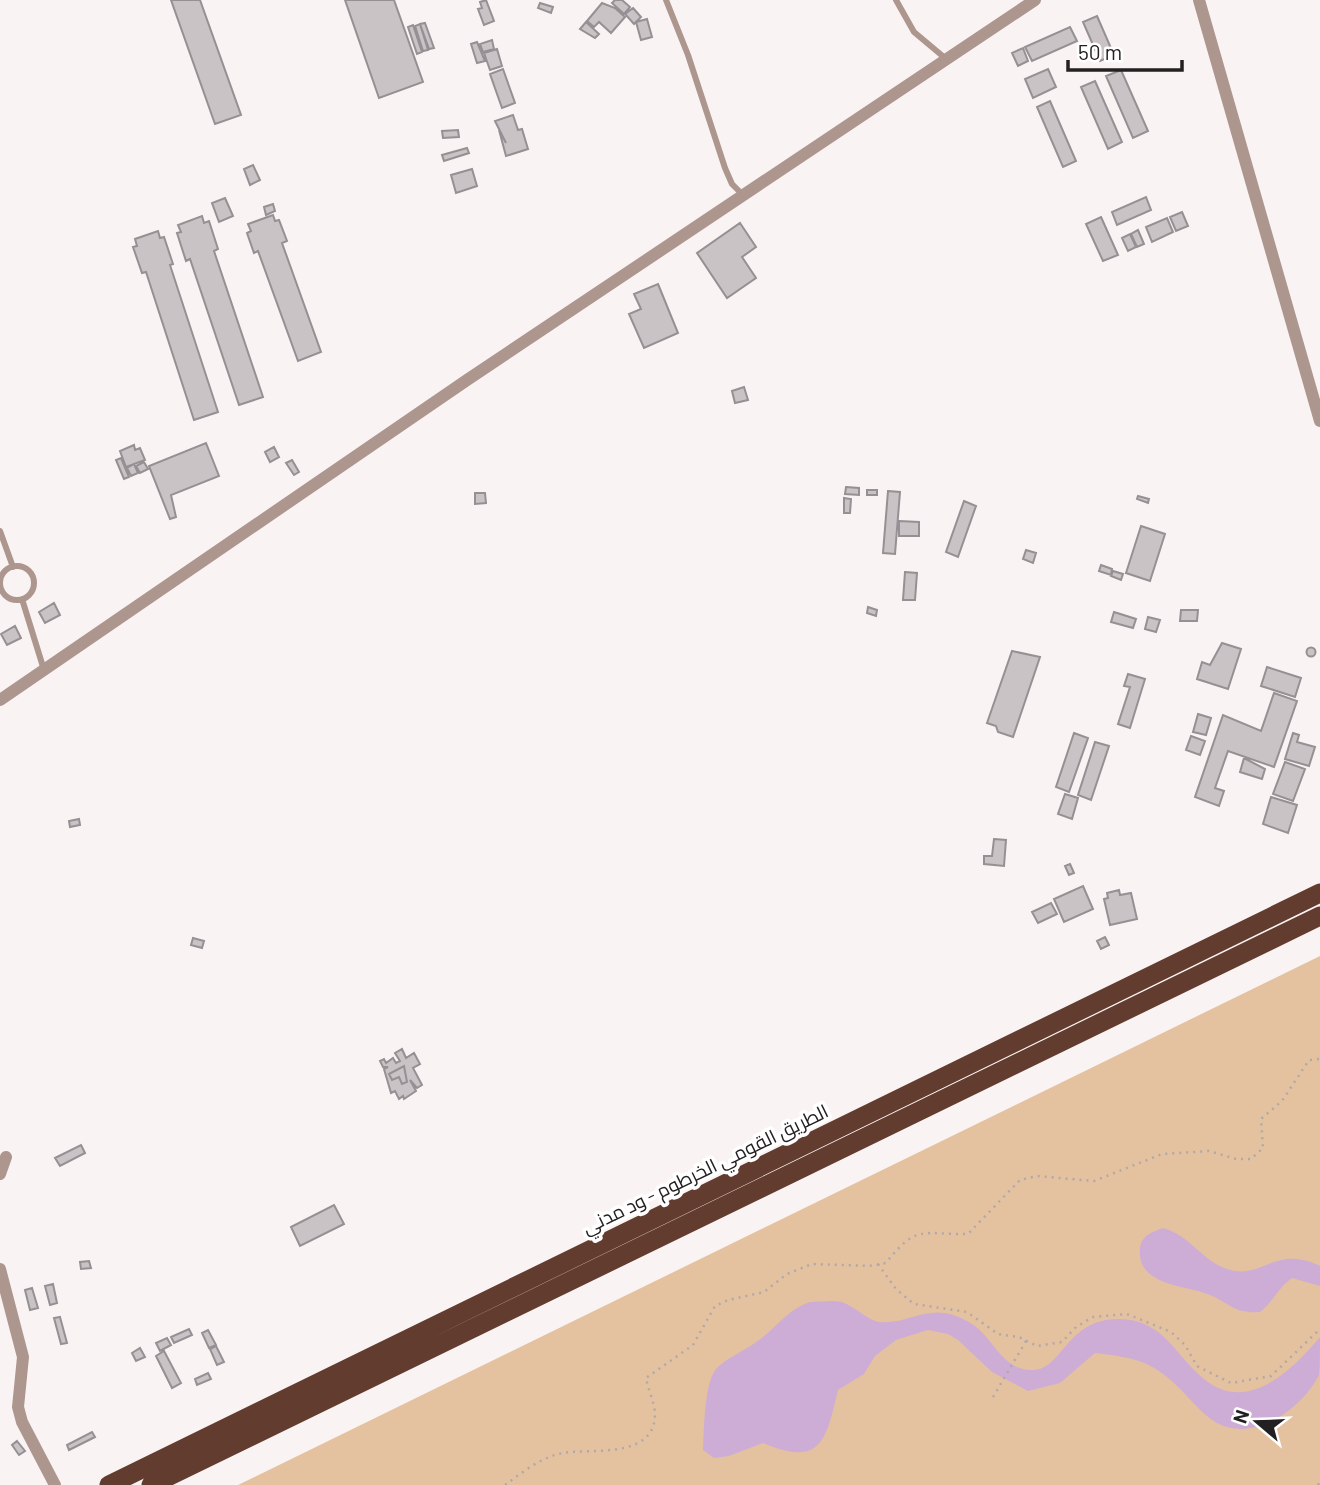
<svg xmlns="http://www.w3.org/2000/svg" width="1320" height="1485" viewBox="0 0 1320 1485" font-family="Barlow,Cairo,sans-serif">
	<rect width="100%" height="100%" fill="#faf3f3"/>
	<path fill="#e5c29f" d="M1320,956V1485H238Z"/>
	<path fill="#cdadd5" d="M1163,1228C1190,1235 1202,1261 1227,1269C1262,1281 1274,1244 1320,1266V1286L1292,1278C1278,1288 1273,1302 1260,1312C1235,1314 1231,1304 1210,1295C1188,1285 1136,1287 1140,1248C1142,1235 1152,1232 1163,1228Z
		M810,1302C820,1302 832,1300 842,1302C854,1306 867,1320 879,1322C914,1325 930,1298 972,1324C994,1338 1002,1371 1033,1370C1065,1370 1066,1311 1131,1320C1166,1326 1179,1359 1204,1379C1248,1415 1293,1369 1320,1337C1320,1348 1320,1366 1319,1375C1302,1409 1254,1443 1217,1423C1205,1416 1194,1404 1185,1394C1154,1361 1137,1358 1095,1353L1060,1383L1028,1391L992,1372L958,1340L948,1334L928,1330L896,1340L875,1356L864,1374L838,1390C826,1440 822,1468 763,1443L729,1456L714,1458L703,1450C704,1431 704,1378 718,1367C730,1356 746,1350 759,1340C777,1327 788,1309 810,1302Z"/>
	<path fill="#c9c3c6" stroke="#959093" stroke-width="2" fill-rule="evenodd" d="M171,0H200L241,115L215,124Z
		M345,0H394L423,82L379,98Z
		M486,0L494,21L484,25L478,9L482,8L480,2Z
		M615,0H622L630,7L624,14L612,3Z
		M540,3L553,7L551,13L538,8Z
		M602,3L615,8L625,17L611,33L599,22L594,27L587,21Z
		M633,8L641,17L634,24L625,14Z
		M1097,16L1114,55L1100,61L1083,22Z
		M647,19L652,37L641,40L636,22Z
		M586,22L599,34L595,38L580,29Z
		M425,23L434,48L429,49L420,24Z
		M420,24L428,50L423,51L415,26Z
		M413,25L422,52L417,54L408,27Z
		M1070,27L1077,41L1032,61L1025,47Z
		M492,40L494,49L483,52L480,44Z
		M477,42L485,61L477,63L471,44Z
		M1023,48L1028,61L1018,66L1012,53Z
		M497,49L502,66L490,70L484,53Z
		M503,69L515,103L502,108L490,74Z
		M1048,69L1056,87L1033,98L1025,79Z
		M1121,70L1148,131L1133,138L1106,76Z
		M1095,81L1122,142L1108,149L1081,87Z
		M1050,101L1076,161L1063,167L1037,107Z
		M513,115L518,130L522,129L528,149L506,156L499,130L506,143L495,121Z
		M458,130L459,137L443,138L442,131Z
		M467,148L469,153L444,161L442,155Z
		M253,165L260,180L250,185L244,169Z
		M472,169L477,186L456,193L451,175Z
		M1146,197L1151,210L1117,225L1112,212Z
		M225,198L233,216L219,222L212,203Z
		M273,204L275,211L266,215L264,207Z
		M1182,212L1188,226L1176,231L1170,217Z
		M273,215L275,221L279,220L287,241L282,243L321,352L298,361L258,251L254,253L247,233L251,231L248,224Z
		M202,216L204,223L209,221L218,249L214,251L263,397L239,405L190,259L186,261L177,233L181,232L178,225Z
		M1101,217L1118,255L1103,261L1086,224Z
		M1167,218L1173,232L1152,242L1146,227Z
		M740,223L756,247L742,257L756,278L727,298L697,253Z
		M1138,230L1144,244L1137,247L1131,234Z
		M158,231L160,238L164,237L173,264L170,265L218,412L194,420L146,272L142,273L133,247L137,246L135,239Z
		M1130,234L1136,247L1128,251L1122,238Z
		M658,284L678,333L644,348L629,314L641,309L634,294Z
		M744,387L748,400L735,403L732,391Z
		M206,443L219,476L171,495L176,517L170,519L149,466Z
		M134,445L135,450L140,448L145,460L126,467L120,451Z
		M274,447L279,457L270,462L265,452Z
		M121,458L129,477L124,479L116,460Z
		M292,460L299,472L294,475L286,463Z
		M144,462L148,469L140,473L136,466Z
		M134,464L138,473L131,476L127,468Z
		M846,487L859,488V495L845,494Z
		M867,490H877V495H867Z
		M888,491L900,492L895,554L883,553Z
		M475,493H485L486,503L475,504Z
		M1138,496L1149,499L1148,503L1137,499Z
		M844,498L851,499L850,513H844Z
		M964,501L976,506L958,557L946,552Z
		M899,521L919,522V536H899Z
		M1141,526L1165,534L1150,581L1126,573Z
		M1026,550L1036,553L1033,563L1023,559Z
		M1101,565L1112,569L1111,575L1099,571Z
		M1113,571L1123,574L1121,580L1111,576Z
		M905,572L917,573L915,600H903Z
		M54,603L60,615L45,623L39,612Z
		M868,607L877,610L876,616L867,613Z
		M1181,610H1198L1197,621H1180Z
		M1114,612L1136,619L1133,628L1111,622Z
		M1148,617L1160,620L1156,632L1145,629Z
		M15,626L21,638L7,645L1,634Z
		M1222,643L1241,649L1228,689L1197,679L1202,662L1210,665Z
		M1306.5 652a4.5 4.5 0 1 1 9 0a4.5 4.5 0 1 1-9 0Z
		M1012,651L1040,657L1013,737L998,732L996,726L987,723Z
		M1267,667L1301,678L1295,697L1261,686Z
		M1128,674L1145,679L1130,728L1118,724L1130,687L1124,686Z
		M1274,693L1297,701L1274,767L1228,751L1215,788L1224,791L1219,806L1195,797L1223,715L1261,731Z
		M1198,714L1211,718L1206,735L1193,732Z
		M1074,733L1088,738L1069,792L1056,787Z
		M1293,733L1299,735L1297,742L1315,747L1309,766L1285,759Z
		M1191,736L1205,741L1200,755L1186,750Z
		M1095,742L1109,746L1091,800L1078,795Z
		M1244,758L1265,769L1262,779L1240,772Z
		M1285,762L1305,769L1293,801L1273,794Z
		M1065,794L1078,798L1072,819L1058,814Z
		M1271,797L1297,805L1288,833L1263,824Z
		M79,819L80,825L70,827L69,821Z
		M994,839L1006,840L1004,866L984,864V856H992Z
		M1070,864L1074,873L1069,875L1065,866Z
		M1083,886L1093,909L1064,922L1054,899Z
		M1119,890L1120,895L1131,893L1137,919L1110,925L1104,899L1108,898L1107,893Z
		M1051,903L1057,914L1038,923L1032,912Z
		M1105,937L1109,945L1101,949L1097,941Z
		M193,938L204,941L202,948L191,945Z
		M402,1049L406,1058L414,1053L420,1064L413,1068L422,1085L417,1088L410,1080L416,1091L404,1099L403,1096L399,1099L395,1091L391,1093L384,1069L388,1067H383L380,1061L384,1059L386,1063L393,1058L396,1063L400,1061L395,1053ZM404,1066L407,1082L402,1084L399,1077L392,1080L389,1074Z
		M404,1066L407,1082L402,1084L399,1077L392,1080L389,1074Z
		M81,1145L85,1153L60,1166L55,1158Z
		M334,1205L344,1224L300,1246L291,1227Z
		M89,1261L91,1268L81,1269L80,1262Z
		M53,1284L57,1303L50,1305L45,1286Z
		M32,1288L38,1308L30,1310L25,1290Z
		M60,1317L67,1343L61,1344L54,1318Z
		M189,1329L192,1335L174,1343L171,1337Z
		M208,1330L216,1345L209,1348L202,1333Z
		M167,1338L171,1345L160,1351L156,1343Z
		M216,1346L224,1362L217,1365L210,1349Z
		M140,1348L145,1357L136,1361L132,1353Z
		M164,1351L181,1383L172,1388L156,1356Z
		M208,1373L211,1379L197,1385L195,1379Z
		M92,1432L95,1437L69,1450L67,1445Z
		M17,1441L25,1451L19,1455L12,1445Z"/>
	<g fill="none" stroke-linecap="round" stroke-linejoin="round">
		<path stroke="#afa9aa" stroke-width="2.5" stroke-dasharray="2 5" stroke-linecap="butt" d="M878,1264L896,1289L914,1304L967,1312L998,1334L1019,1337L1037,1346L1062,1342L1076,1327L1093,1317L1127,1314L1171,1332L1185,1345L1197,1366L1231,1383L1271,1376L1320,1329
			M993,1397L1026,1341
			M505,1485C523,1472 541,1457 563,1453C589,1448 654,1460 655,1415C655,1403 648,1390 646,1378L693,1345L715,1306L728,1300L764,1292L787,1274L812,1264L869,1266L886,1263C917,1223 923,1235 968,1234L1020,1180L1037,1176L1094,1181L1162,1154L1209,1151L1236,1159H1251L1263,1148L1261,1119L1282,1101L1309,1060L1320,1059
			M1318,1485L1320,1481"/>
		<path stroke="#ad968e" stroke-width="6" d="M666,0L688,55L725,168L732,184L743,195
			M896,0L914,32L945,58
			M0,531L13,567
			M0 583a17 17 0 1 1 34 0a17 17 0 1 1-34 0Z
			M22,599L44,670"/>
		<path stroke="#ad968e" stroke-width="12" d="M1199,0L1320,421
			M0,700L467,380L1035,0
			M0,1174L6,1157
			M0,1269L23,1357L18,1407L22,1422L55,1485"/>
		<path stroke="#623c2e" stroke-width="19" d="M109,1485L1320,893
			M151,1485L1320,916"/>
	</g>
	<g text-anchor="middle" stroke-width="7" stroke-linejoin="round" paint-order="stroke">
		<g font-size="19" fill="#232021" stroke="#fff">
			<text transform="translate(705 1169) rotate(-26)" y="7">الطريق القومي الخرطوم - ود مدني</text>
		</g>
	</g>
	<g transform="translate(1257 1422) rotate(289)" stroke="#ffffff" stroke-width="5" paint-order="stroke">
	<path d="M0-5L12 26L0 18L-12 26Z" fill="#232021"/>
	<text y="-10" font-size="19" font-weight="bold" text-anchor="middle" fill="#232021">N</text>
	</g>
	<path d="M1068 60v10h114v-10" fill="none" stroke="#232021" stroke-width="3.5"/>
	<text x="1078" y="60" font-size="21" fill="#232021" stroke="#ffffff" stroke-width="5" paint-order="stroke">50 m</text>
</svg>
